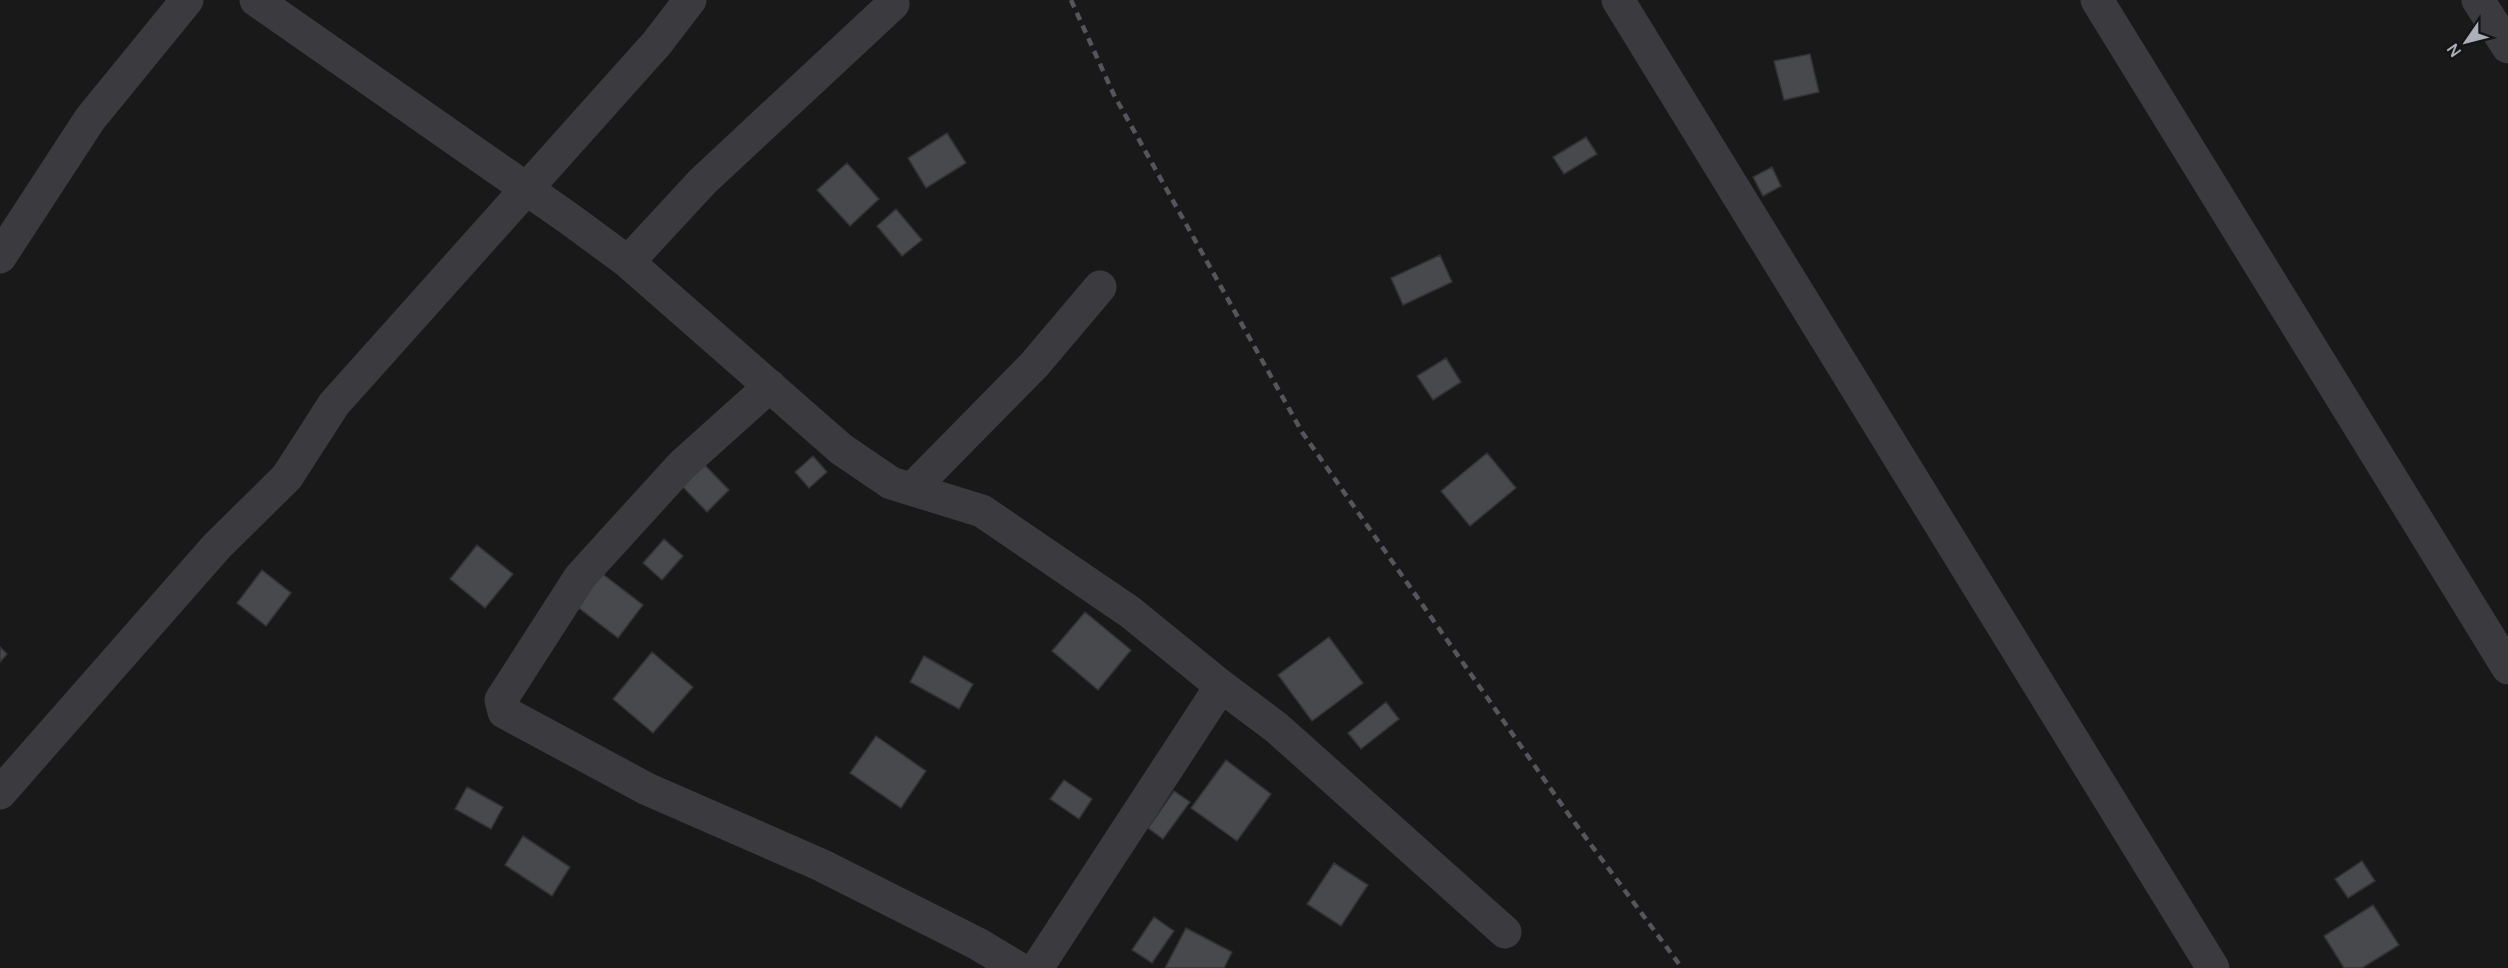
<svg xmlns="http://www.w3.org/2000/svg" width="2508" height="968" viewBox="0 0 2508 968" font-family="Manrope,sans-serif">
	<rect width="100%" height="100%" fill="#19191a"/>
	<path fill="#48494d" stroke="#333336" stroke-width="1.5" d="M1810,54L1819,92L1784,100L1774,61Z
		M947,133L966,163L926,188L908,158Z
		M1586,137L1597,154L1564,174L1553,157Z
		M847,163L879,199L850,226L817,190Z
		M1772,167L1781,186L1763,196L1753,177Z
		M896,209L922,240L902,256L877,226Z
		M1440,255L1452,282L1403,305L1391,278Z
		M1446,358L1461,382L1433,400L1417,376Z
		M1487,453L1516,488L1470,526L1441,491Z
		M813,456L827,472L809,488L795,472Z
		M700,460L729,490L707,512L678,482Z
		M664,539L683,556L662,580L643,563Z
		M477,545L513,574L485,608L450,579Z
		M262,570L291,593L266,626L237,603Z
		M600,572L643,605L618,638L575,605Z
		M1085,612L1131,650L1098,690L1052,651Z
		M1329,637L1363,683L1312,721L1278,675Z
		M0,647L7,654L0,662Z
		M652,652L693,687L653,733L613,699Z
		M924,656L973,684L959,709L910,682Z
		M1386,702L1399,719L1361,749L1348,733Z
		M876,736L926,771L901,808L850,773Z
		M1226,760L1271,794L1237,841L1191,808Z
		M1064,780L1092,799L1079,819L1050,799Z
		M467,787L503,807L491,829L455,809Z
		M1174,791L1190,802L1163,839L1148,828Z
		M523,836L570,867L552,896L505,865Z
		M2362,861L2375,881L2348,898L2335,879Z
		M1334,863L1368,885L1341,926L1307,904Z
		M2373,905L2399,945L2362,968H2344L2324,936Z
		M1154,917L1174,931L1152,963L1132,950Z
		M1186,928L1232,952L1224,968H1165Z"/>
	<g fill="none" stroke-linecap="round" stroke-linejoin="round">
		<path stroke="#3a3a3f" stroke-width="33" d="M256,0L571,220L628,262L841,449L891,483L982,511L1130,612L1221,686L1277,728L1505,932
			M1618,0L2213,968
			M2097,0L2508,668
			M2478,0L2508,47
			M0,257L90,119L187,0
			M628,262L703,181L893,4
			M770,386L682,465L580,577L501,700L504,712L647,789L821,865L978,944L1018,968
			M912,489L1034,365L1100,287
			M0,793L217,546L287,477L334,404L657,43L690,0
			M1037,968L1221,686"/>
		<path stroke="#55565c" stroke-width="4.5" stroke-dasharray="8 6" stroke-linecap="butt" d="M1071,0L1114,95L1302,432L1569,815L1682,968"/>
	</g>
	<g transform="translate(2466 42) rotate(235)" stroke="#141415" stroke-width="4.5" paint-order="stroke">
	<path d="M0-4.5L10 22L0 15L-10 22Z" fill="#acafb9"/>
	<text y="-9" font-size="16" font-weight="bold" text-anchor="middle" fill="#acafb9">N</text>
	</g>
</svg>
